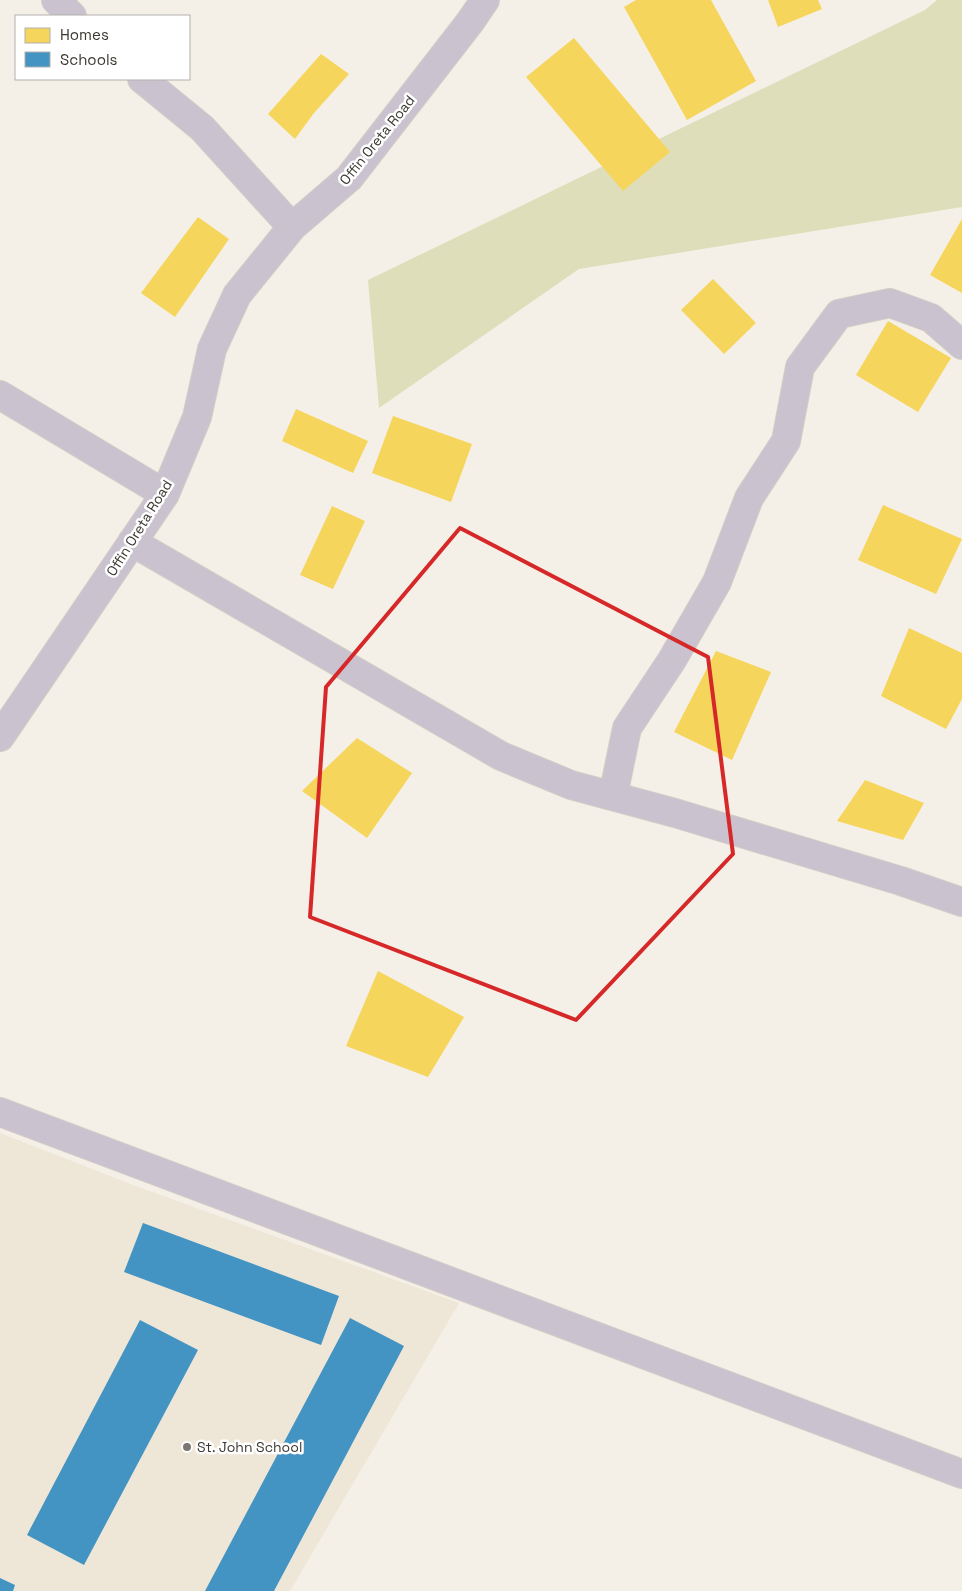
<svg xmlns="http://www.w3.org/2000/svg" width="962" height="1591" viewBox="0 0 962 1591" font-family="'Space Grotesk',sans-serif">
	<rect width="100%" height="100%" fill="#f4f0e7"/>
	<path fill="#eee6d6" d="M0,1133L141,1188L459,1303L290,1591H0Z"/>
	<path fill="#dfdeba" d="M937,0H962V207L579,269L379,408L368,280L925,10Z"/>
	<path fill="#f6d55c" d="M636,0H711L756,81L687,120L624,7Z
		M768,0H818L822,9L778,27Z
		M574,38L670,152L623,191L526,77Z
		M321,54L349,74L314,113L295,139L268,114Z
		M198,217L229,239L175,317L141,293Z
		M962,219V293L930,275Z
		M713,279L756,323L724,354L681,310Z
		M888,321L951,358L918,412L856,375Z
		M296,409L368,441L353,473L282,441Z
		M393,416L472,444L451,502L372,473Z
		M883,505L962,539L936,594L858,560Z
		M332,506L365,521L333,589L300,575Z
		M909,628L962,653V699L946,729L881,696Z
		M716,651L771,672L732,760L674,732Z
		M357,738L412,773L367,838L302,791Z
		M865,780L924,803L903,840L837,821Z
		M378,971L464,1017L428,1077L346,1046Z"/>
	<path fill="#4393c3" d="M143,1223L339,1296L321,1345L124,1272Z
		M350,1318L404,1346L274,1591H205Z
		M140,1320L198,1350L84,1565L27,1535Z
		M0,1578L15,1585L13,1591H0Z"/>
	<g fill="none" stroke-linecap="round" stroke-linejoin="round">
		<defs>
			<path id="minor" d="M56,0L72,16
				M142,79L202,128L292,227
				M0,395L165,494
				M132,542L501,756L571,785L675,813L901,881L962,902
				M0,737L165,494L197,417L212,349L237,295L292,227L349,178L470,22L485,0
				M613,796L627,728L672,660L717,582L749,498L786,441L800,367L839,314L890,303L931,318L962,345
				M0,1112L962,1474"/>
		</defs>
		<use href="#minor" stroke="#d2cec7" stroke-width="30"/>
		<use href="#minor" stroke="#cac2ce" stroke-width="28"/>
	</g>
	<path fill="none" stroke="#d62828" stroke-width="4" stroke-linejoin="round" d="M460,528L708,657L733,854L576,1020L310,917L326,687Z"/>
	<circle fill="#7c7871" stroke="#fff" stroke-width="2" cx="187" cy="1447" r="5"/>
	<g text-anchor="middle" stroke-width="5" stroke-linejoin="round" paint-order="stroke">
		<g font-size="14" fill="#3b3731" stroke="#fff">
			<text transform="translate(377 140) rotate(-51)" y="5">Offin Oreta Road</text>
			<text transform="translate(139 528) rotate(-58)" y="5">Offin Oreta Road</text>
		</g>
		<g font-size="14" fill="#3b3731" stroke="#fff" text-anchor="start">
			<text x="197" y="1452">St. John School</text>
		</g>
	</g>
	<rect x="15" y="15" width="175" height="65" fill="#ffffff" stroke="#b1afad"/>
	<rect x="25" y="28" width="25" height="15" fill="#f6d55c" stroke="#b1afad"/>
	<text x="60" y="40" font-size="15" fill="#3b3731">Homes</text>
	<rect x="25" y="52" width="25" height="15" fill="#4393c3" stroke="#b1afad"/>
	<text x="60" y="65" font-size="15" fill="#3b3731">Schools</text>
</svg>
